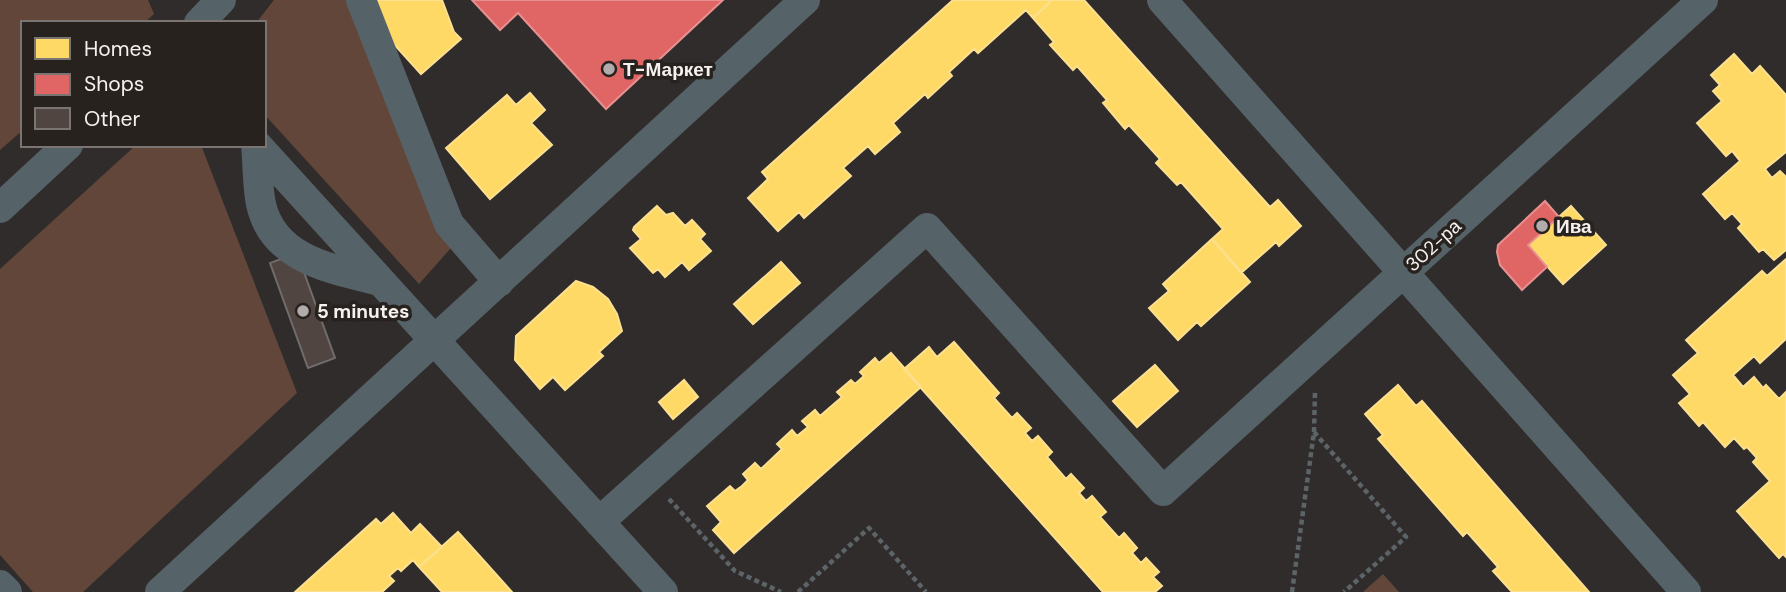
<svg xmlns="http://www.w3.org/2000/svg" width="1786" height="592" viewBox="0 0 1786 592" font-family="'DM Sans',sans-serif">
	<rect width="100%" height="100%" fill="#302c2b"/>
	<path fill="#63463a" d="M0,0H148L154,14L144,23H23V130L0,150Z
		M274,0H351L451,248L419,284L264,114V23H256Z
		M136,145H201L297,393L83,592H33L0,555V269Z
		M1383,574L1399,592H1363Z"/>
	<path fill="#ffd966" stroke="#fce08f" stroke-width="2" d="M373,0H442L454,32L461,39L421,74L391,41Z
		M953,0H1052L1033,18L1026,10L978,53L974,49L949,72L952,76L928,98L925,94L893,123L900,132L875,154L868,146L843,168L851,176L804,218L799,212L778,231L748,198L768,179L762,172Z
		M1052,0H1084L1270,207L1278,200L1301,226L1279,246L1276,242L1241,273L1212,239L1223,229L1181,182L1177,185L1156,163L1160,159L1129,125L1125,129L1103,103L1107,100L1077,66L1073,70L1050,45L1054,42L1033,18Z
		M1734,54L1752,74L1760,66L1786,95V152L1765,169L1772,178L1780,171L1786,177V250L1774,260L1763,249L1759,252L1738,228L1742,224L1732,213L1725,219L1703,194L1740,161L1732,151L1726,156L1697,123L1722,101L1713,91L1720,85L1711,75Z
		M530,93L545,110L531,123L552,145L490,199L446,148L507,95L516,105Z
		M657,206L666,215L673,213L685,226L692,220L705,234L700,239L711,251L689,270L682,262L665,277L658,269L653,273L630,248L641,239L633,230L634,227Z
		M1571,206L1606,245L1563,284L1528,245Z
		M1212,239L1250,282L1201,326L1197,322L1178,340L1149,308L1169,291L1163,284Z
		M1786,259V339L1760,363L1754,356L1733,375L1743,387L1754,377L1763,388L1766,385L1779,399L1786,392V557L1783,554L1779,558L1737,511L1770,481L1753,462L1757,458L1747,447L1744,449L1734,438L1725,447L1703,422L1699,426L1679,403L1690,394L1673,375L1698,353L1686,340L1762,271L1767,276Z
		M781,262L800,283L753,324L734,304Z
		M576,281L593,287L608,299L617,314L622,331L599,352L603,356L565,390L553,377L540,389L515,360L516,336Z
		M954,342L999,393L994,398L1012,418L1017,413L1031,428L1025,433L1032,441L1038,436L1052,452L1047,457L1066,479L1071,474L1084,488L1079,493L1086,501L1092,496L1106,512L1100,517L1119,538L1124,533L1137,548L1132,553L1141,563L1146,558L1159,572L1153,577L1162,586L1155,592H1103L904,369L929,347L937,357Z
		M891,353L921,387L734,553L713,530L721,522L707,506L730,486L735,491L742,486L748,480L743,474L755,463L761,469L782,449L777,444L792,430L797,436L808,427L802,421L815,410L820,416L842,397L837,392L851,380L855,384L864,376L860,372L875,358L879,363Z
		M1155,365L1178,391L1137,427L1113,401Z
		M684,380L698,397L673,419L659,402Z
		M1398,385L1416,406L1422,401L1589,592H1512L1493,571L1498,567L1467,532L1463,536L1378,439L1383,435L1365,414Z
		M393,513L411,533L420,524L442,547L419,567L413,560L401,571L398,568L389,576L394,581L382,592H295L376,519L381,524Z
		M458,532L486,563L512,592H442L419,567Z"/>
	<path fill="#e06666" stroke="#e7908f" stroke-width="2" d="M472,0H723L606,109L518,13L500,30Z
		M1545,201L1559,217L1528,245L1547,267L1522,290L1500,265L1497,252L1498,245Z"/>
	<path fill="#504540" stroke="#6f6c6b" stroke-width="2" d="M297,253L335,358L308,368L270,263Z"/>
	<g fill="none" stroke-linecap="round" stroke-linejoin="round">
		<path stroke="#5d6467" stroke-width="4.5" stroke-dasharray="5 3.5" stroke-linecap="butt" d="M1314,432L1406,537L1344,592
			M669,499L735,571L781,592
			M798,592L869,528L926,592
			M1292,592L1314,432L1315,391"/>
		<path stroke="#556267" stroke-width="30" d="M361,0L449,224L499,282
			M1162,0L1686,592
			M199,23L221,0
			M256,145C258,164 257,185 261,204C273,260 333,269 380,281
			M257,145L663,592
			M0,208L68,145
			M599,522L927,228L1163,491L1703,0
			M0,585L7,592
			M160,592L805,0"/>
	</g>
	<g fill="#b1acab" stroke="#28221f" stroke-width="2.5">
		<circle cx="609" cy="69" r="7"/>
		<circle cx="1542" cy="226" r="7"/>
		<circle cx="303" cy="311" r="7"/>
	</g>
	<g text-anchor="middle" stroke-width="7" stroke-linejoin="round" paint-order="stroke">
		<g font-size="19" font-weight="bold" fill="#f6f1f0" stroke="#28221f" text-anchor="start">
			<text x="623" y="76">Т-Маркет</text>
			<text x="1556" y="233">Ива</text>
			<text x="317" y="318">5 minutes</text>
		</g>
		<g font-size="19" fill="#f6f1f0" stroke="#28221f">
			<text transform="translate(1433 245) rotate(-42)" y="7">302-ра</text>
		</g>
	</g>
	<rect x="21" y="21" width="245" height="126" fill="#28221f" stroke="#7a7573" stroke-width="2"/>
	<rect x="35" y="38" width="35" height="21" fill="#ffd966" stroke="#7a7573" stroke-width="2"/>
	<text x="84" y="56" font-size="21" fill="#f6f1f0">Homes</text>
	<rect x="35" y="74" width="35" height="21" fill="#e06666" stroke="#7a7573" stroke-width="2"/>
	<text x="84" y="91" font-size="21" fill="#f6f1f0">Shops</text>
	<rect x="35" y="108" width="35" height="21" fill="#504540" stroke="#7a7573" stroke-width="2"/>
	<text x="84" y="126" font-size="21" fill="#f6f1f0">Other</text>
</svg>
